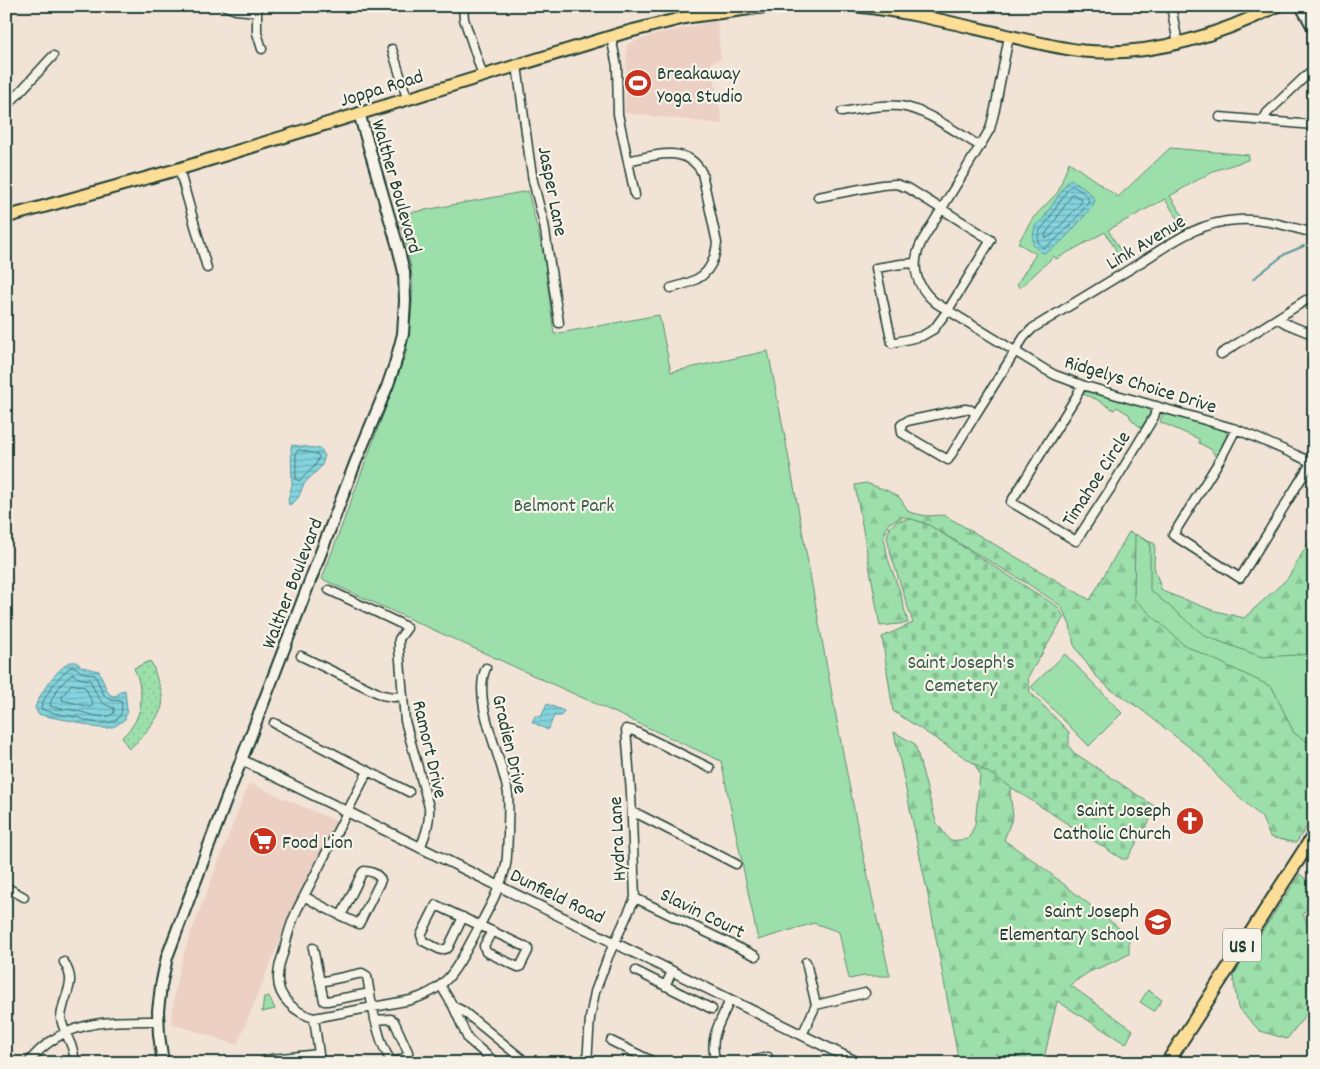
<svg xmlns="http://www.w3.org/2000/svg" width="1320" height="1069" viewBox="0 0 1320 1069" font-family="Dekko,sans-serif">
	<defs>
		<pattern id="grass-dots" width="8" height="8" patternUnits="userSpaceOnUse" patternTransform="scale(1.25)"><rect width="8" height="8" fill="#9cdfaa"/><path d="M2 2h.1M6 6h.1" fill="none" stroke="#86c093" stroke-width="1.8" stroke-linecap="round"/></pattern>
		<pattern id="forest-firs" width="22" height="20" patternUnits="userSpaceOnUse" patternTransform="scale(1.25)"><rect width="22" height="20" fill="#9cdfaa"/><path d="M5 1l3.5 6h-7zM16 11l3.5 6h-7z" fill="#86c093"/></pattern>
		<pattern id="cemetery-stones" width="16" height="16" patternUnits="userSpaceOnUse" patternTransform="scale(1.25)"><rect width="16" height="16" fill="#9cdfaa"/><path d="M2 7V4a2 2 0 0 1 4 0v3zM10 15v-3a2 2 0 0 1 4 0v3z" fill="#86c093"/></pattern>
		<pattern id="water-rules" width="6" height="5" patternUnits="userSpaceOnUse" patternTransform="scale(1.25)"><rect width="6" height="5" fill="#84d4de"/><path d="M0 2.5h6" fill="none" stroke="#6badb5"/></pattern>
	</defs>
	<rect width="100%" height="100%" fill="#f2e3d7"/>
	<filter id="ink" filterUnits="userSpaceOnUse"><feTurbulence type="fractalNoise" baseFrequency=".02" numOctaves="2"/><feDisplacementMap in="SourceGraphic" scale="10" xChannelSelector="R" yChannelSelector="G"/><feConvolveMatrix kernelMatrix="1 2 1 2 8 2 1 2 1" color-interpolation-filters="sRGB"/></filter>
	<g filter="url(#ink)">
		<path fill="#ebd0c3" d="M717,21L721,59L711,63L723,124L625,113L627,44L653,35Z
			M249,783L338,822L296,901L237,1045L171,1023L175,992L179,970L190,935Z"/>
		<path fill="url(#grass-dots)" stroke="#5e8e6f" d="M150,661C154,666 155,673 157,679C160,687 164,697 162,706C159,719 140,740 129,749L122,737C144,719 145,693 134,668Z"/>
		<path fill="url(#forest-firs)" stroke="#5e8e6f" d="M866,483L886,490L899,497L909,512L926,516L944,515L1090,600L1129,532L1155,544L1154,567L1162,591L1212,610L1244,618L1288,578L1314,533V816L1296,843L1270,837L1262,818L1219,778L1202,757L1139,708L1110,689L1094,674L1074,645L1070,625L1061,606L1028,584L925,523L903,517L889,523L886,529L884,538L888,559L900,592L908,623L880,626L855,485Z
			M894,732L915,744L936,822L950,841L968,839L975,825L980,774L969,754L1014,778L1010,792L1013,816L1004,840L1037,863L1129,936V954L1118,960L1089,972L1070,985L1133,1030L1126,1044L1057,1001L1043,1063H959L929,900Z
			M1300,874L1314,886V895L1303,914L1314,939V1004L1287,1039L1260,1031L1238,1008L1233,976Z"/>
		<path fill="url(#cemetery-stones)" stroke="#5e8e6f" d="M912,519L929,525L1058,607L1064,617L1028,677L1030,692L1069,732V746L1073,752L1157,808L1127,859H1122L893,711L882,637L913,623L891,555L887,537L890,527L897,521Z"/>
		<path fill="#9cdfaa" stroke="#5e8e6f" d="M1170,148L1249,155L1248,160L1213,171L1170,196L1186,221L1181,224L1165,199L1108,230L1125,258L1122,260L1105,232L1056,259L1054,256L1020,288L1017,284L1036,254L1018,243L1033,218L1058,192L1069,162L1118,197Z
			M528,191L544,256L554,334L659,315L671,372L768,351C810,559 841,769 890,976H864L849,979L839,932L814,923L758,940L721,761L322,579L406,353C410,326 415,296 411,268C408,250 403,233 398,215Z
			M1086,390L1147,408L1149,410L1150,413L1141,428L1130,418V415L1117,407L1114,410L1096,399L1083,394Z
			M1163,413L1225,430L1227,435L1216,458L1212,450L1199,443V439L1160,422Z
			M1135,534L1150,543V590L1205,636L1262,657L1314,654V746L1294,733L1272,687L1184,645L1134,599Z
			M1065,654L1122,713L1089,746L1031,687Z
			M1148,990L1162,1000L1154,1011L1140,1002Z
			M269,996L275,1009L262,1012L264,997Z"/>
		<path fill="url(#water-rules)" stroke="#5c989a" d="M1070,179C1080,184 1088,190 1095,200L1092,207C1081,219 1057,252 1042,253L1033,245V236L1035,226L1043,219L1064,187Z
			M292,445L321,449C331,464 313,473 305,483C299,491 302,499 289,505L288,499L292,485L291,447Z
			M69,662H76L82,667L99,671L107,691L112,696L118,695L120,691L125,690L127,709L125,719C119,724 115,727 108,728C97,729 87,725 77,722C64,719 51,718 38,714L35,707C42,690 54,673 69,662Z
			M547,704L564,711L561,716H554L548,730L532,722L535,716L541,717Z"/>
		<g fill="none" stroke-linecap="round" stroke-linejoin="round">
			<path stroke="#477978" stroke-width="1" d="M1072,186C1079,189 1088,195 1089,202C1081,213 1054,245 1043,248L1038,242V237L1040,230L1047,222L1068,189Z
				M1073,194L1081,199V203L1051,236L1046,238L1045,236L1046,233L1052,225Z
				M299,450L317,454L319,457L315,466L299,481L296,479V453L297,451Z
				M71,667H75L81,672L95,675L104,695L111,700L121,701C126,723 108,725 91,722C86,721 81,718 76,717C65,715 53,714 42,709L41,707C47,692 58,676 71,667Z
				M73,674L78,678L90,680C97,694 98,704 114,708V713C103,721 90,714 78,711C69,709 59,709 50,706C50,697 65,678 73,674Z
				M72,684L85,687L93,704L92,706L90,707L62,700V697Z"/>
			<path stroke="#5c989a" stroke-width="2" d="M1253,279L1285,254L1304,246"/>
			<defs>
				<path id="minor" d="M225,6L236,10L257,12
					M257,6V33L262,49
					M463,6L464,19L483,76
					M1171,6L1178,44
					M1009,36L995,109L990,129L980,146L922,241C910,265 915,286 936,303L1044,369L1055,375L1082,385L1236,429L1296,455L1314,464
					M611,37L617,66L618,114L635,195
					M392,49L407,98
					M517,65L529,155L533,181L544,224L559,323
					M6,107L53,56
					M842,112C861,109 881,104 900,106C926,109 957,133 980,146
					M1220,117L1314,125
					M1263,121L1267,113L1313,69L1314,71
					M628,161C653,155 688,144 702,173L717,243C713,275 699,281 671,288
					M179,169L207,268
					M818,197L882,185L896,184L908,188L991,240L948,310L934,329L922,336L892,343L876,268L901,264L915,263
					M1278,319L1287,324L1314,335
					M1221,354L1306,300
					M1082,385L1076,397L1011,502L1076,541L1114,483L1154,417L1157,406
					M965,409L971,410L976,414L948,460L902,433L901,425L907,421Z
					M976,414L1024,337L1033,328C1067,307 1101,287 1135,266C1169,245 1196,222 1238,220C1264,218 1289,227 1314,233
					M1236,429L1221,458L1173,535L1240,578L1311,463
					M329,590L399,623L407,628L399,639V648L405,721L429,807C430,822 426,834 420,848
					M301,656L382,695L393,697L402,696
					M274,723L409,792
					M368,771L297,910C291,923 287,936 284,951C281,959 278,968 278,977C277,998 296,1013 314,1018L411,1000C447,990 456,969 473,938C484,917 499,892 505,869C508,859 507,846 508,835C508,822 509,807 508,794C503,758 471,701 486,668
					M632,813L640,815L736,864
					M6,887L24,897
					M304,896C322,907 341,916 359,924L381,880C378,874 371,871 364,871L362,873L341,916
					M635,898L756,956
					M463,917L448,948L441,950L423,941L421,935L436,905L528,948V951L520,967H518L486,952L484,946L492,931
					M313,948L324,1001H327L370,993
					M64,962C74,979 70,985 64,1003C63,1008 61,1013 61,1018C63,1034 76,1046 74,1063
					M636,971L712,1009
					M320,982L362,973L367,976C369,989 380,1059 394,1061C398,1062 405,1057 408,1055V1052L394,1021L391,1019L375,1020
					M441,986L453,1006L463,1011L521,1058L518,1063
					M665,986L672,972
					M816,1005L865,993
					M453,1006L468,1039L496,1063
					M314,1018L319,1054
					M802,1035L816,1005L806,962
					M611,1041L656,1063
					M28,1063C62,1019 109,1021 158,1021
					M262,1063L267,1060L272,1059L319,1054V1063
					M587,1063L590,1018L595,992L608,957L635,898L631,793L626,729L634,731L710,768
					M716,1063C708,1037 720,1023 730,1000
					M744,1063L768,1057"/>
				<path id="tertiary" d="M242,760L859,1063"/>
				<path id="secondary" d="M1301,6L1314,29
					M163,1063L159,1035L158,1011L161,986L167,957L231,787L356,461L387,387L395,364L403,334L405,301L404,272L398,247L359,113"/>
				<path id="primary" d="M857,6C907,11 956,24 1005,35C1031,41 1057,48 1083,51C1151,57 1217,36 1277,6
					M6,217L179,169L623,33L687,17L769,6"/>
				<path id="trunk" d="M1167,1063L1314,835"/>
			</defs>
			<use href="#minor" stroke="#1f3d34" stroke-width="11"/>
			<use href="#tertiary" stroke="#1f3d34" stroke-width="12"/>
			<use href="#secondary" stroke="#1f3d34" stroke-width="14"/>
			<use href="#primary" stroke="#1f3d34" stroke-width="15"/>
			<use href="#trunk" stroke="#1f3d34" stroke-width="16"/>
			<use href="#minor" stroke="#f7f3e8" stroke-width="8"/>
			<use href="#tertiary" stroke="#f7f3e8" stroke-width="9"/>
			<use href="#secondary" stroke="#f7f3e8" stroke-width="10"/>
			<use href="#primary" stroke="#fcde96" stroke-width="11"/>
			<use href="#trunk" stroke="#fcde96" stroke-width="12"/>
		</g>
	</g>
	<defs>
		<symbol id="stadium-disc" viewBox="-11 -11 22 22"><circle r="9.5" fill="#c8321e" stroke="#f7f3e8"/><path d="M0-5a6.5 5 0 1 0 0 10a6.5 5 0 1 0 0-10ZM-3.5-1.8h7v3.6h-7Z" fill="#fff"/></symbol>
		<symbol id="church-disc" viewBox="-11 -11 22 22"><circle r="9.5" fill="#c8321e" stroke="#f7f3e8"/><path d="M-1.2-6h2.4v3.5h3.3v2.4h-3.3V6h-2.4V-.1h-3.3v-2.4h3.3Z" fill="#fff"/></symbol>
		<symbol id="supermarket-disc" viewBox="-11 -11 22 22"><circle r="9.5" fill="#c8321e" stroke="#f7f3e8"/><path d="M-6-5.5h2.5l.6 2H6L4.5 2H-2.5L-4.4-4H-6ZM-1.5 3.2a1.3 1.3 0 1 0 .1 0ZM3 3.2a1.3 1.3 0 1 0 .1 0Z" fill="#fff"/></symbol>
		<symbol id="school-disc" viewBox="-11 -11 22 22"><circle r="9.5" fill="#c8321e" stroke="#f7f3e8"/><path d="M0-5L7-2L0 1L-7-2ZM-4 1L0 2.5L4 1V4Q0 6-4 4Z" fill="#fff"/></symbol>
	</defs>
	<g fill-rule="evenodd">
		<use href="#stadium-disc" x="622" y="67" width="32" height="32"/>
		<use href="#church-disc" x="1174" y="805" width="32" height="32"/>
		<use href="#supermarket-disc" x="247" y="825" width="32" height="32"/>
		<use href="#school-disc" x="1142" y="906" width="32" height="32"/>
	</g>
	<g text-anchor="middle" stroke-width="4.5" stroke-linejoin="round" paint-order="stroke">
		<rect fill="#f7f3e8" stroke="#60746a" stroke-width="1" x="1223" y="928.5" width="38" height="33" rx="4"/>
		<g font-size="19" font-weight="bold" fill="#1f3d34">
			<text x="1242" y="952">US 1</text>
		</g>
		<g font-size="20" fill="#1f3d34" stroke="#f7f3e8" text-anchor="start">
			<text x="657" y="79">Breakaway<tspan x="657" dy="23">Yoga Studio</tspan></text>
			<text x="1171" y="816" text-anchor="end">Saint Joseph<tspan x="1171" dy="23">Catholic Church</tspan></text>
			<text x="282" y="848">Food Lion</text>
			<text x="1139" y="917" text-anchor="end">Saint Joseph<tspan x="1139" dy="23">Elementary School</tspan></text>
		</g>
		<g font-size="20" fill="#1f3d34" stroke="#f7f3e8">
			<text transform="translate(381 87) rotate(-17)" y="7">Joppa Road</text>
			<text transform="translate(398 186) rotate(74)" y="7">Walther Boulevard</text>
			<text transform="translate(554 191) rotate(79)" y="7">Jasper Lane</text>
			<text transform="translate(1145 241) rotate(-31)" y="7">Link Avenue</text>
			<text transform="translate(1141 383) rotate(17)" y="7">Ridgelys Choice Drive</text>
			<text transform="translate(1095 478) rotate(-57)" y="7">Timahoe Circle</text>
			<text transform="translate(291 583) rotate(-69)" y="7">Walther Boulevard</text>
			<text transform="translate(511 744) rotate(77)" y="7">Gradien Drive</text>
			<text transform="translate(431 749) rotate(77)" y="7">Ramort Drive</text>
			<text transform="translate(616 839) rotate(-93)" y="7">Hydra Lane</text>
			<text transform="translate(558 895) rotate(26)" y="7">Dunfield Road</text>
			<text transform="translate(703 912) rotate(26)" y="7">Slavin Court</text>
		</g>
		<g font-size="20" fill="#385d4c" stroke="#f7f3e8">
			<text x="564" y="511">Belmont Park</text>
			<text x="961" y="668">Saint Joseph's<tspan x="961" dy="23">Cemetery</tspan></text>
		</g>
	</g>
	<rect width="1320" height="1069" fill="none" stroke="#f7f3e8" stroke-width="25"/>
	<rect x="12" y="12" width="1295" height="1044" fill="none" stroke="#1f3d34" stroke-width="2" filter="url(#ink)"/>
</svg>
